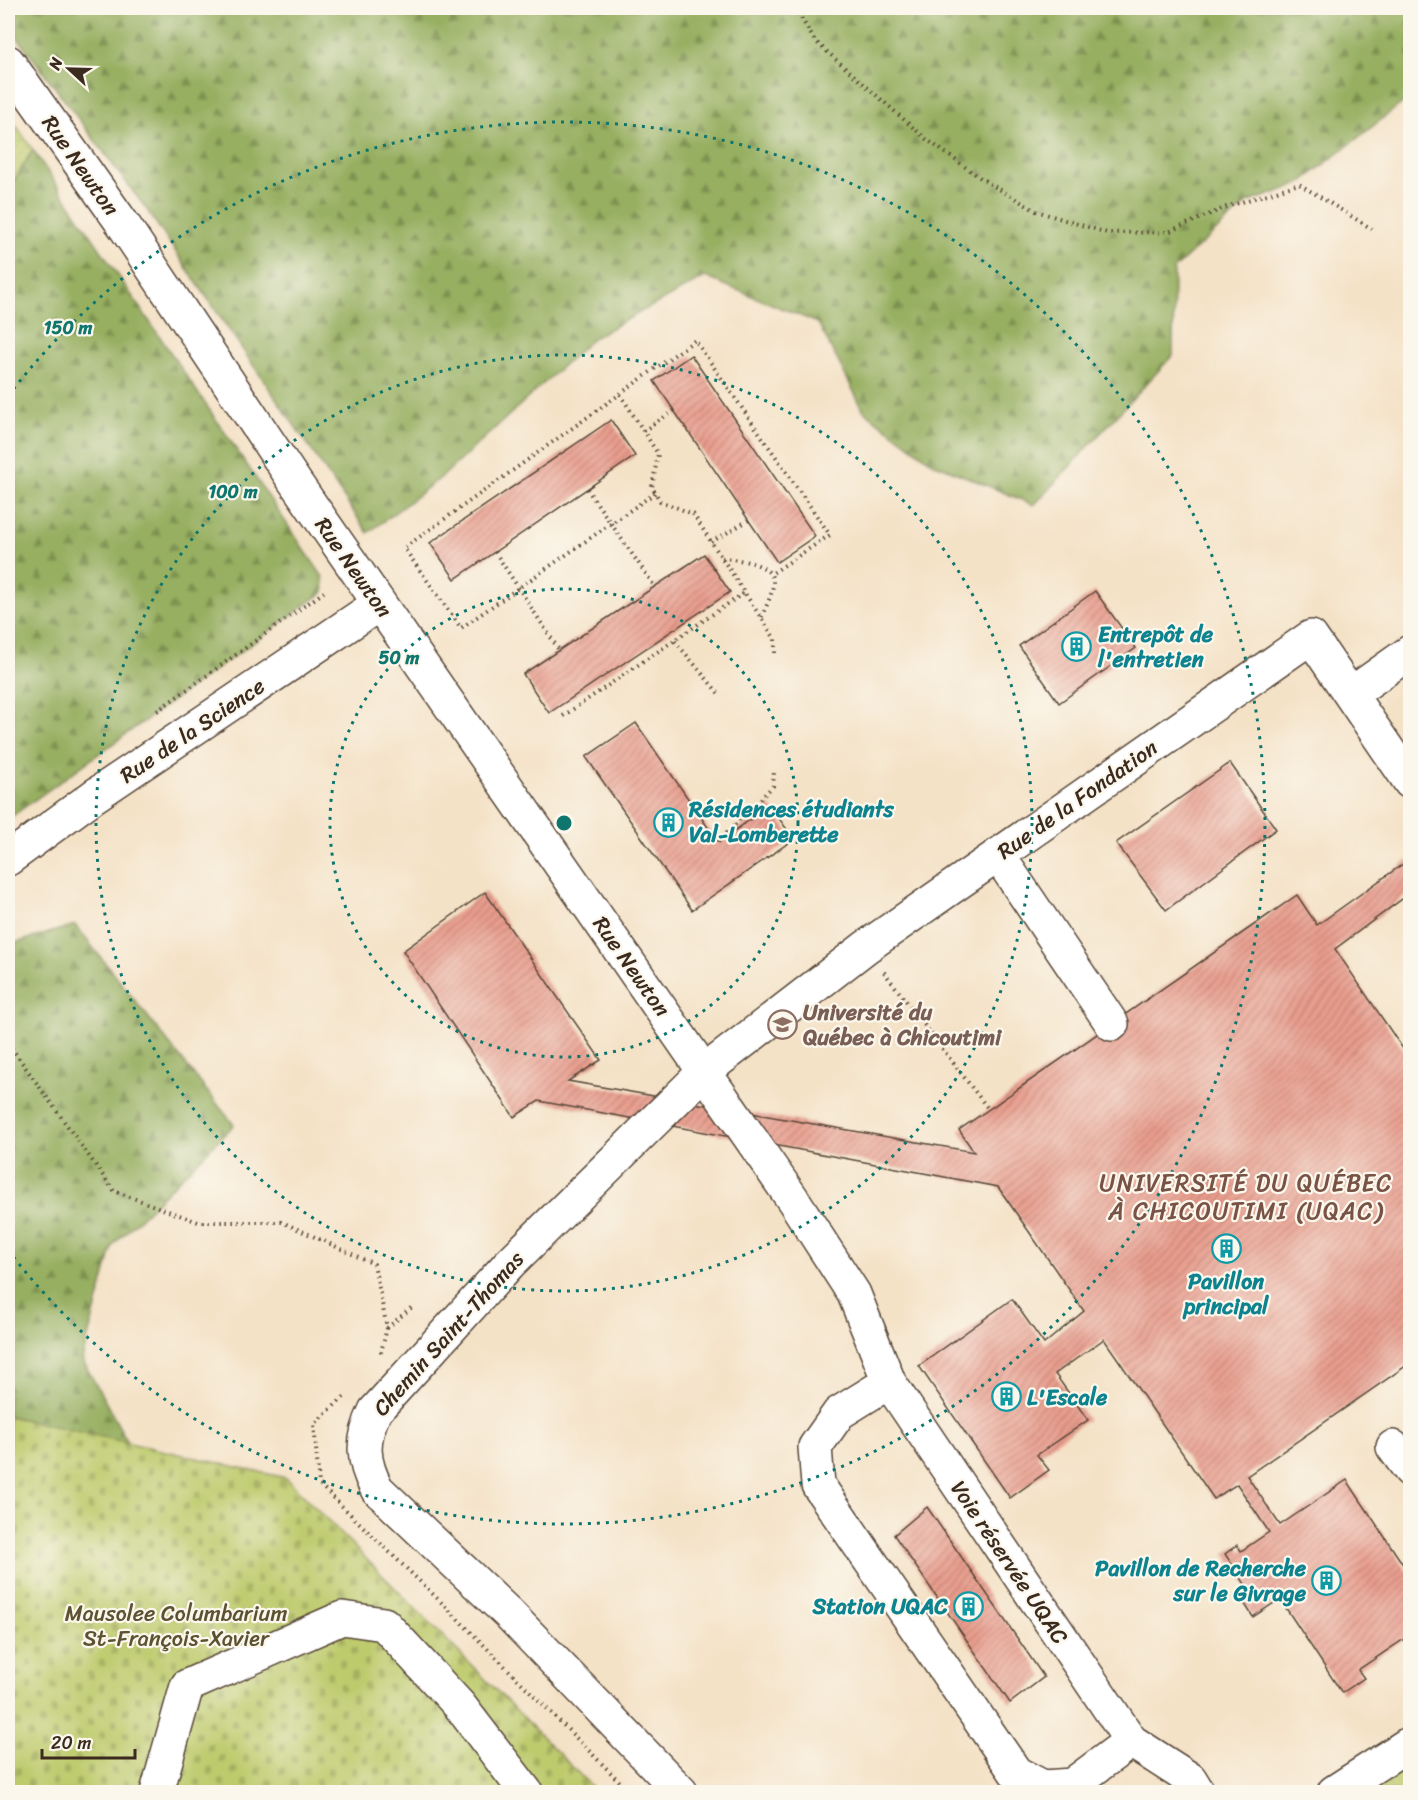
<svg xmlns="http://www.w3.org/2000/svg" width="1418" height="1800" viewBox="0 0 1418 1800" font-family="Sriracha,sans-serif">
	<defs>
		<pattern id="grass-dots" width="8" height="8" patternUnits="userSpaceOnUse" patternTransform="scale(1.5)"><rect width="8" height="8" fill="#becb6d"/><path d="M2 2h.1M6 6h.1" fill="none" stroke="#a4ae5e" stroke-width="1.8" stroke-linecap="round"/></pattern>
		<pattern id="forest-firs" width="22" height="20" patternUnits="userSpaceOnUse" patternTransform="scale(1.5)"><rect width="22" height="20" fill="#96af60"/><path d="M5 1l3.5 6h-7zM16 11l3.5 6h-7z" fill="#7c8f4f"/></pattern>
		<pattern id="cemetery-stones" width="16" height="16" patternUnits="userSpaceOnUse" patternTransform="scale(1.5)"><rect width="16" height="16" fill="#becb6d"/><path d="M2 7V4a2 2 0 0 1 4 0v3zM10 15v-3a2 2 0 0 1 4 0v3z" fill="#a4ae5e"/></pattern>
		<pattern id="building-hatch" width="6" height="6" patternUnits="userSpaceOnUse" patternTransform="scale(1.5)"><rect width="6" height="6" fill="#e99d8d"/><path d="M-1 1l2-2M0 6l6-6M5 7l2-2" fill="none" stroke="#be8073"/></pattern>
	</defs>
	<rect width="100%" height="100%" fill="#fbf7ec"/>
	<filter id="ink" filterUnits="userSpaceOnUse"><feTurbulence type="fractalNoise" baseFrequency=".0167" numOctaves="2"/><feDisplacementMap in="SourceGraphic" scale="12" xChannelSelector="R" yChannelSelector="G"/><feConvolveMatrix kernelMatrix="1 2 1 2 8 2 1 2 1" color-interpolation-filters="sRGB"/></filter>
	<filter id="wash" filterUnits="userSpaceOnUse"><feTurbulence type="fractalNoise" baseFrequency=".008" numOctaves="4" result="noise"/><feDisplacementMap in="SourceGraphic" scale="24" xChannelSelector="R" yChannelSelector="G"/><feGaussianBlur stdDeviation="1.35" result="paint"/><feColorMatrix in="noise" values="0 0 0 0 0 0 0 0 0 0 0 0 0 0 0 0 0 1.4 0 .05"/><feComposite in="paint" operator="in"/></filter>
	<g filter="url(#wash)">
		<rect width="100%" height="100%" fill="#f4e2c7"/>
		<path fill="url(#grass-dots)" stroke="#7c7a46" stroke-width="1.5" d="M8,114L33,150L8,191Z
			M1410,1743V1792H1335Z"/>
		<path fill="url(#forest-firs)" stroke="#686c3f" stroke-width="1.5" d="M8,8H1410V97L1299,184L1247,203L1174,269L1173,355L1034,505L933,463L864,411L818,323L705,277L593,338L443,476L368,533L147,210L8,25Z
			M33,150L323,577L324,592L8,819V191Z
			M75,925L234,1125L113,1245L82,1359L128,1443L8,1416V945Z"/>
		<path fill="url(#cemetery-stones)" stroke="#7c7a46" stroke-width="1.5" d="M8,1416L286,1478L597,1792H8Z"/>
		<g id="blocks">
			<path fill="url(#building-hatch)" d="M691,355L815,536L777,562L654,381Z
				M611,420L635,456L455,579L430,543Z
				M704,554L730,592L549,713L523,674Z
				M1095,591L1136,648L1059,703L1019,646Z
				M636,723L718,842L770,806L794,839L692,910L586,757Z
				M1230,763L1276,829L1166,910L1116,843Z
				M1410,859V893L1335,949L1410,1059V1363L1247,1476L1280,1525L1347,1480L1410,1575V1635L1358,1670L1364,1678L1342,1693L1280,1599L1253,1617L1238,1593L1247,1587L1225,1554L1237,1545L1241,1551L1269,1532L1237,1484L1214,1499L1104,1339L1055,1374L1088,1420L1037,1455L1049,1470L1010,1498L919,1366L1012,1299L1044,1344L1084,1311L998,1187L539,1101L514,1117L403,951L485,892L601,1060L568,1081L974,1152L959,1130L1297,895L1317,925Z
				M927,1507L1044,1677L1010,1703L894,1535Z"/>
		</g>
	</g>
	<g filter="url(#ink)">
		<use href="#blocks" fill-opacity="0" stroke="#574637" stroke-width="1.5"/>
		<g fill="none" stroke-linecap="round" stroke-linejoin="round">
			<defs>
				<path id="minor" d="M8,62L125,227L295,482L794,1201L854,1294L889,1382L1131,1741L1190,1779L1198,1792
					M1351,694L1410,652
					M998,855L1112,1024
					M8,859L94,796L379,604
					M889,1382L839,1413L815,1447L818,1485L1016,1773L1043,1787L1072,1785L1131,1741
					M1393,1447L1410,1470
					M157,1792L187,1686L342,1618L384,1624L460,1706L526,1792
					M681,1792L509,1614L377,1489C362,1461 361,1440 375,1411L509,1264L705,1071L866,947L1311,637L1410,782
					M1334,1792L1410,1743"/>
			</defs>
			<use href="#minor" stroke="#574637" stroke-width="36"/>
			<path stroke="#574637" stroke-width="4" stroke-dasharray="1.5 4.5" stroke-linecap="butt" d="M795,8L815,41L926,139L982,179L1036,211L1107,233L1168,232L1229,206L1299,184L1372,229
				M620,394L695,340L830,535L771,574
				M643,431L674,411
				M587,489L655,587
				M655,493L461,628L404,548L620,394L658,454L652,487L660,501L693,514L775,639V656
				M711,542L749,520
				M495,552L559,650
				M722,558C736,559 774,563 773,583C773,594 765,608 761,619
				M675,641L720,695
				M157,711L324,592
				M563,716L744,593
				M718,842L773,786L774,771
				M884,972L989,1110
				M8,1043L114,1191L198,1222H282L374,1264L387,1328L380,1356
				M387,1328L412,1307
				M344,1397L314,1424L319,1484L438,1599L630,1792"/>
			<use href="#minor" stroke="#fff" stroke-width="33"/>
		</g>
	</g>
	<g fill="none" stroke="#0f766e" stroke-width="3" stroke-dasharray="3 6">
		<circle cx="564" cy="823" r="234"/>
		<circle cx="564" cy="823" r="468"/>
		<path d="M8 396A701 701 0 1 1 8 1250"/>
	</g>
	<defs>
		<symbol id="building-ring" viewBox="-11 -11 22 22"><circle r="9.5" fill="#fbf7ec" stroke="#0f9aa8" stroke-width="1.5"/><path d="M-4-6H4V6H1V3H-1V6H-4ZM-2.5-4.3h1.7v1.8h-1.7ZM.8-4.3h1.7v1.8H.8ZM-2.5-1h1.7V.8h-1.7ZM.8-1h1.7V.8H.8Z" fill="#0f9aa8"/></symbol>
		<symbol id="university-ring" viewBox="-11 -11 22 22"><circle r="9.5" fill="#fbf7ec" stroke="#8d6e63" stroke-width="1.5"/><path d="M0-5L7-2L0 1L-7-2ZM-4 1L0 2.5L4 1V4Q0 6-4 4Z" fill="#8d6e63"/></symbol>
	</defs>
	<g fill-rule="evenodd">
		<use href="#building-ring" x="1060" y="630" width="33" height="33"/>
		<use href="#building-ring" x="652" y="806" width="33" height="33"/>
		<use href="#university-ring" x="766" y="1008" width="33" height="33"/>
		<use href="#building-ring" x="1210" y="1232" width="33" height="33"/>
		<use href="#building-ring" x="990" y="1380" width="33" height="33"/>
		<use href="#building-ring" x="1310" y="1564" width="33" height="33"/>
		<use href="#building-ring" x="952" y="1590" width="33" height="33"/>
	</g>
	<g text-anchor="middle" stroke-width="4.5" stroke-linejoin="round" paint-order="stroke">
		<g font-size="22" fill="#3b2a1e" stroke="#fbf7ec">
			<text transform="translate(81 165) rotate(55)" y="8">Rue Newton</text>
			<text transform="translate(354 567) rotate(55)" y="8">Rue Newton</text>
			<text transform="translate(192 730) rotate(-34)" y="8">Rue de la Science</text>
			<text transform="translate(1077 799) rotate(-35)" y="8">Rue de la Fondation</text>
			<text transform="translate(632 966) rotate(55)" y="8">Rue Newton</text>
			<text transform="translate(448 1333) rotate(-48)" y="8">Chemin Saint-Thomas</text>
			<text transform="translate(1010 1562) rotate(56)" y="8">Voie réservée UQAC</text>
		</g>
		<g font-size="22" font-weight="bold" fill="#0d838f" stroke="#fbf7ec" text-anchor="start">
			<text x="1098" y="642">Entrepôt de<tspan x="1098" dy="25">l'entretien</tspan></text>
			<text x="689" y="817">Résidences étudiants<tspan x="689" dy="25">Val-Lomberette</tspan></text>
			<text x="1226" y="1289" text-anchor="middle">Pavillon<tspan x="1226" dy="25">principal</tspan></text>
			<text x="1027" y="1405">L'Escale</text>
			<text x="1306" y="1576" text-anchor="end">Pavillon de Recherche<tspan x="1306" dy="25">sur le Givrage</tspan></text>
			<text x="948" y="1614" text-anchor="end">Station UQAC</text>
		</g>
		<g font-size="22" font-weight="bold" fill="#785e54" stroke="#fbf7ec" text-anchor="start">
			<text x="803" y="1020">Université du<tspan x="803" dy="25">Québec à Chicoutimi</tspan></text>
		</g>
		<g font-size="22" fill="#5c5232" stroke="#fbf7ec">
			<text x="176" y="1621">Mausolee Columbarium<tspan x="176" dy="25">St-François-Xavier</tspan></text>
		</g>
		<g font-size="24" letter-spacing="1.5" fill="#785245" stroke="#fbf7ec">
			<text x="1246" y="1191">UNIVERSITÉ DU QUÉBEC<tspan x="1246" dy="28">À CHICOUTIMI (UQAC)</tspan></text>
		</g>
	</g>
	<circle cx="564" cy="823" r="9" fill="#0f766e" stroke="#fbf7ec" stroke-width="3"/>
	<g font-size="18" text-anchor="middle" font-weight="bold" fill="#0f766e" stroke="#fbf7ec" stroke-width="4.5" stroke-linejoin="round" paint-order="stroke">
		<text x="68" y="334">150 m</text>
		<text x="233" y="498">100 m</text>
		<text x="399" y="664">50 m</text>
	</g>
	<rect width="1418" height="1800" fill="none" stroke="#fbf7ec" stroke-width="30"/>
	<g transform="translate(69 69) rotate(292)" stroke="#fbf7ec" stroke-width="4.5" paint-order="stroke">
	<path d="M0-4.5L10 22L0 15L-10 22Z" fill="#3b2a1e"/>
	<text y="-9" font-size="16" font-weight="bold" text-anchor="middle" fill="#3b2a1e">N</text>
	</g>
	<path d="M42 1749v9h93v-9" fill="none" stroke="#3b2a1e" stroke-width="3"/>
	<text x="51" y="1749" font-size="18" fill="#3b2a1e" stroke="#fbf7ec" stroke-width="4.5" paint-order="stroke">20 m</text>
</svg>
